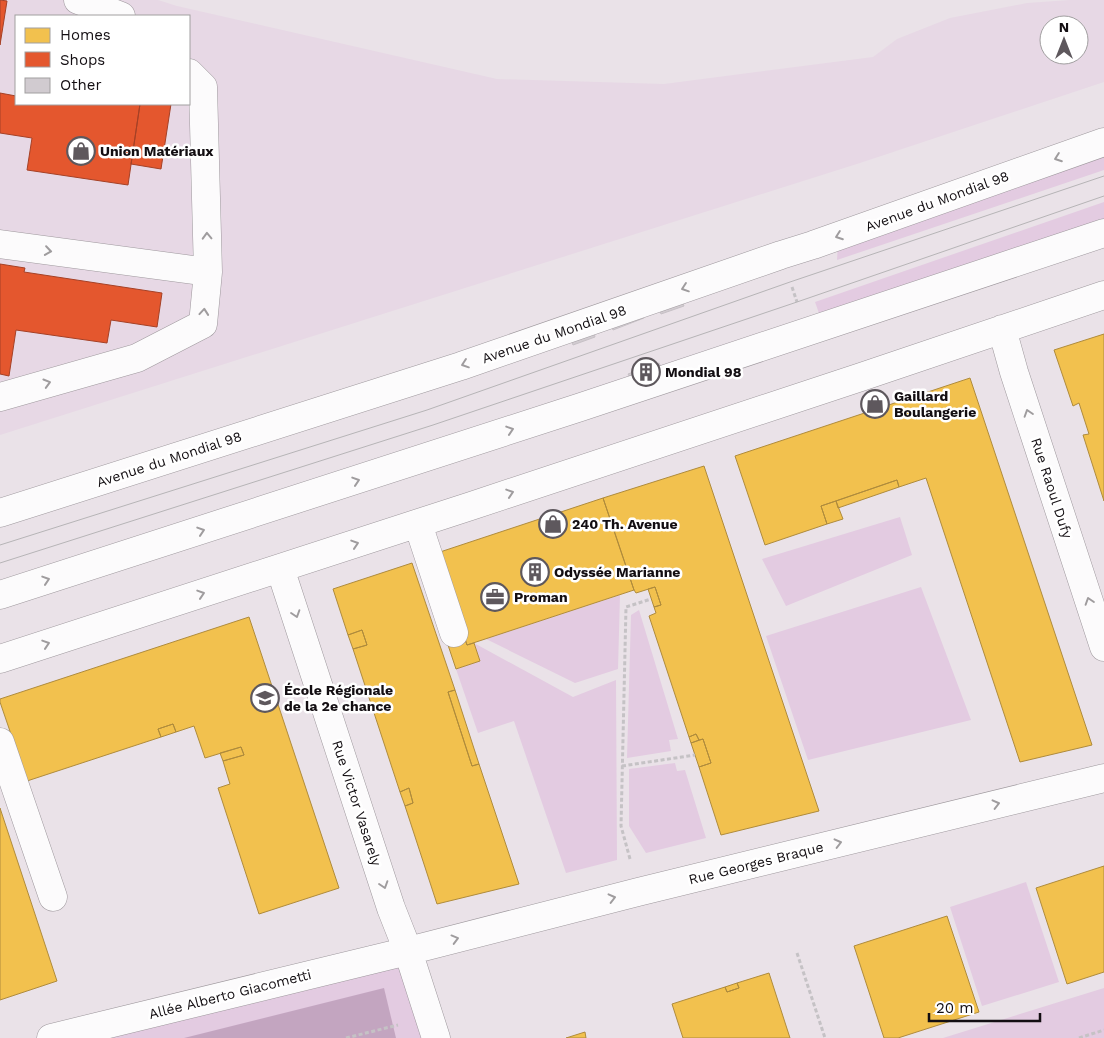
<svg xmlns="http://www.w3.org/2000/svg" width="1104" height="1038" viewBox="0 0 1104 1038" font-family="'Work Sans',sans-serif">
	<rect width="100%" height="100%" fill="#eae2e8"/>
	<path fill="#e7d8e5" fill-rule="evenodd" d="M0,0H158L177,6L497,79L664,84L873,57L897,39L950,18L1027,3L1070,0H1104V82L860,163L0,435ZM16,16H189V104H16ZM1049,25H1079V55H1049Z"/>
	<path fill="#e3cbe1" d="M1104,151V170L837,260L838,244Z
		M1104,202V220L820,316L815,302Z
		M900,517L912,555L786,606L762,559Z
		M921,587L971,720L808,760L766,636Z
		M620,595L618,669L575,683L486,639Z
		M639,610L678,739L669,740L671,751L627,758L631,615Z
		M474,643L573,697L616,680L617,860L566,873L514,721L478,733L456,669L480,661Z
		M675,763L677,771L685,770L706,838L646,853L629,826V769Z
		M1026,882L1059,982L982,1006L950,907Z
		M401,964L424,1038H98Z
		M1104,988V1038H943Z"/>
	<path fill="#c3a5c0" d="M384,988L396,1038H184Z"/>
	<path fill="#f2c14e" stroke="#af8b3c" d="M1104,334V501L1083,435L1089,434L1079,403L1073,406L1054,350Z
		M970,378L1092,745L1020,762L926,478L899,487L897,480L821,506L827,524L765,545L735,456Z
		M704,466L819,811L721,835L699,767L711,763L703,739L699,740L696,734L689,737L649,616L656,613L654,607L661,605L655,587L636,593L634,590L603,498Z
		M897,480L899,487L838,508L836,501Z
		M603,498L634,590L467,645L437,553Z
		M836,501L843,519L827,524L821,506Z
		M412,563L455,690L448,692L472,766L479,764L519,884L437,904L405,806L413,803L409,788L400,792L353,649L367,645L362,630L348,635L333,589Z
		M655,587L661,605L654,607L648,589Z
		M249,617L339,888L259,914L218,788L230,784L223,761L244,755L241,747L205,758L194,726L176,732L173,724L158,729L161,737L27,781L0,702V699Z
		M362,630L367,645L353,649L348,635Z
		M462,630L467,645L474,643L480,661L456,669L445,636Z
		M455,690L479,764L472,766L448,692Z
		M173,724L176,732L161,737L158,729Z
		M696,734L699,740L691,743L689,737Z
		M703,739L711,763L699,767L691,743Z
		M241,747L244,755L223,761L220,753Z
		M409,788L413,803L405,806L400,792Z
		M0,808L57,981L0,1000Z
		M1104,866V972L1067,984L1036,888Z
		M947,916L979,1012L898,1038H884L854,946Z
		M769,973L790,1038H683L672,1004L725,987L727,992L739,988L737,983Z
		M737,983L739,988L727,992L725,987Z
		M585,1032L586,1038H566Z"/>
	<path fill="#e4572e" stroke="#a54126" d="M0,0L7,1L0,45Z
		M0,93L16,96V104H140L128,185L27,170L32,138L0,133Z
		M140,104H171L161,169L131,164Z
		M0,264L25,268L24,272L162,293L157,327L111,320L107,343L16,330L9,376L0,374Z"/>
	<path fill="#d1cbd0" stroke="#c7c1c6" d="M681,298L684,306L661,314L658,306Z
		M640,311L644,318L613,330L609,322Z
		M593,328L595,337L573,345L569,336Z
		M659,363L663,371L632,382L628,374Z"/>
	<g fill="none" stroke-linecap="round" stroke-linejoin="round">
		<defs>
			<path id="minor" d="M78,0L121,16
				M0,244L208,272L203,87L189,73
				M1002,329L1014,372L1104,647
				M0,397L137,358L203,324L208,272
				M418,524L454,633
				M280,568L391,908L408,951L436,1038
				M0,659L471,506L861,377L1104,295
				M0,742L53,897
				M51,1038L408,951L638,892L1104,778"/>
			<path id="major" d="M0,513L461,366L781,255L813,245L1104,142
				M0,595C369,477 737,357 1104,233"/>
		</defs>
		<use href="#minor" stroke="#9e989d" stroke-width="29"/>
		<use href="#major" stroke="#9e989d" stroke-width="29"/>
		<path stroke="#c5c2c5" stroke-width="3" stroke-dasharray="4 2.5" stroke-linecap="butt" d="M792,287L797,302
			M622,766L695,755
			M630,859L621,826L626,607L651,599
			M797,953L825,1038
			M346,1038L398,1025
			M1079,1038L1104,1030"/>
		<use href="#minor" stroke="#fcfbfc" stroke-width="28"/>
		<use href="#major" stroke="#fcfbfc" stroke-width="28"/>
		<path stroke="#b6b4b6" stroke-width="1" d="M0,545L427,410L790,282L1104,176
			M0,563L433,425L797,302L1104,196"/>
	</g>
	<defs><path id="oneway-chevron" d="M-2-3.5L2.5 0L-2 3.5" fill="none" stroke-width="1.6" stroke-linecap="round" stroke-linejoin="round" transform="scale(1.25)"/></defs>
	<g stroke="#9f9c9e">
		<use href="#oneway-chevron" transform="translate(1058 158) rotate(160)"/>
		<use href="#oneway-chevron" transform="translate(207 236) rotate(-92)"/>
		<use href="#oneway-chevron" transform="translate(839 236) rotate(160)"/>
		<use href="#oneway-chevron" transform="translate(48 251) rotate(8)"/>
		<use href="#oneway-chevron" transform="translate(685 288) rotate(161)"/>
		<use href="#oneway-chevron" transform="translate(204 312) rotate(-85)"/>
		<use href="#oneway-chevron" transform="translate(465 364) rotate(161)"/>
		<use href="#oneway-chevron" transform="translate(47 383) rotate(-16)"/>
		<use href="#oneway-chevron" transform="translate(1028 413) rotate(-108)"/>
		<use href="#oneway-chevron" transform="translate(510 430) rotate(-18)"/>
		<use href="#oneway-chevron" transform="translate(356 481) rotate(-18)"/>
		<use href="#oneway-chevron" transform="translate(510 493) rotate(-18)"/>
		<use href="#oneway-chevron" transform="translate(201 531) rotate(-18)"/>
		<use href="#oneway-chevron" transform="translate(355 544) rotate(-18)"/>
		<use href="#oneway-chevron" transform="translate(46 580) rotate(-18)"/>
		<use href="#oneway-chevron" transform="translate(201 594) rotate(-18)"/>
		<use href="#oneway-chevron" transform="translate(1089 601) rotate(-108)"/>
		<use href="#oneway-chevron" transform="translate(296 614) rotate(72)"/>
		<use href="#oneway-chevron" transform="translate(46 644) rotate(-18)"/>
		<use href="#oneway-chevron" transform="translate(996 804) rotate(-14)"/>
		<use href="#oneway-chevron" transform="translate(838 843) rotate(-14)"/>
		<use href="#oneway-chevron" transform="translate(384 885) rotate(72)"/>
		<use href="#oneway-chevron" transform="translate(612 898) rotate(-14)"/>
		<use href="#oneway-chevron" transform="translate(455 939) rotate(-15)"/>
	</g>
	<defs>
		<symbol id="shop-ring" viewBox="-11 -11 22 22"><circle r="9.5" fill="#fff" stroke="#5e585d" stroke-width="1.5"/><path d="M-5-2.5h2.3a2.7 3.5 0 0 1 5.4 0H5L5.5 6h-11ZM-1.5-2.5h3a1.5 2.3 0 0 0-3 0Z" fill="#5e585d"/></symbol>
		<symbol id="building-ring" viewBox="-11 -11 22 22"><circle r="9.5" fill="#fff" stroke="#5e585d" stroke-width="1.5"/><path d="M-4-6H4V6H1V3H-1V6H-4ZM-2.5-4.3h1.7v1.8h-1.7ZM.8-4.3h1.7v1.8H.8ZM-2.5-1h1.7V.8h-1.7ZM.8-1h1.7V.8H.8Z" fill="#5e585d"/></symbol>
		<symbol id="office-ring" viewBox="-11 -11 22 22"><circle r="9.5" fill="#fff" stroke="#5e585d" stroke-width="1.5"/><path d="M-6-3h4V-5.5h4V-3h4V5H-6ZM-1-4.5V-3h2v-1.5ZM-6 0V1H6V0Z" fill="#5e585d"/></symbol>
		<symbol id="school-ring" viewBox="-11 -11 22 22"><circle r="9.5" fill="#fff" stroke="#5e585d" stroke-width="1.5"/><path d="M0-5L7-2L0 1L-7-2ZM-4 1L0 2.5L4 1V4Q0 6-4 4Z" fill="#5e585d"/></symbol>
	</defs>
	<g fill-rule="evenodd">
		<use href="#shop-ring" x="65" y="135" width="32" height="32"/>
		<use href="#building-ring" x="630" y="356" width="32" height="32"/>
		<use href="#shop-ring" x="859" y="388" width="32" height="32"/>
		<use href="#shop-ring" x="537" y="508" width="32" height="32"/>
		<use href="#building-ring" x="519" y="556" width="32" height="32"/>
		<use href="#office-ring" x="479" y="581" width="32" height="32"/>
		<use href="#school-ring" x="249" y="682" width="32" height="32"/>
	</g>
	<g text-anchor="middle" stroke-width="5" stroke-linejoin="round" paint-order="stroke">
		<g font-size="14" font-weight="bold" fill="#130e12" stroke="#fff" text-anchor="start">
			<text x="100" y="156">Union Matériaux</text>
			<text x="665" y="377">Mondial 98</text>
			<text x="894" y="401">Gaillard<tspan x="894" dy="16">Boulangerie</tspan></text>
			<text x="572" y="529">240 Th. Avenue</text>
			<text x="554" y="577">Odyssée Marianne</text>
			<text x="514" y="602">Proman</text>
			<text x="284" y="695">École Régionale<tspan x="284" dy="16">de la 2e chance</tspan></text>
		</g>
		<g font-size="14" fill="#130e12" stroke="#fff">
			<text transform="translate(937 201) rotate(-20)" y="5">Avenue du Mondial 98</text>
			<text transform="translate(554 334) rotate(-19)" y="5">Avenue du Mondial 98</text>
			<text transform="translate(169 459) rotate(-18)" y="5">Avenue du Mondial 98</text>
			<text transform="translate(1052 488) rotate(72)" y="5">Rue Raoul Dufy</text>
			<text transform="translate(357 803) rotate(72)" y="5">Rue Victor Vasarely</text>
			<text transform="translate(756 863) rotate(-14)" y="5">Rue Georges Braque</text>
			<text transform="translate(230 994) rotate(-14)" y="5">Allée Alberto Giacometti</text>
		</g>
	</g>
	<rect x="15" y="15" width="175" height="90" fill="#ffffff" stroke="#a19fa0"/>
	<rect x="25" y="28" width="25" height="15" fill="#f2c14e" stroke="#a19fa0"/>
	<text x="60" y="40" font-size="15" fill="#130e12">Homes</text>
	<rect x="25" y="52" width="25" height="15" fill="#e4572e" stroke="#a19fa0"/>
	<text x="60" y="65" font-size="15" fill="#130e12">Shops</text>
	<rect x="25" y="78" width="25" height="15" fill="#d1cbd0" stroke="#a19fa0"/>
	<text x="60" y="90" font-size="15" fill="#130e12">Other</text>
	<g transform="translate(1064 40)"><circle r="24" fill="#ffffff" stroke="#a19fa0"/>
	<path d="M0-4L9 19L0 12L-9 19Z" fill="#5e585d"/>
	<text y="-8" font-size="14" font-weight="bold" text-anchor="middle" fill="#130e12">N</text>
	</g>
	<path d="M929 1013v8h111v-8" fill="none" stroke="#130e12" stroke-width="2.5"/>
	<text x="936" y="1013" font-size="15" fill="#130e12" stroke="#ffffff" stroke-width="4" paint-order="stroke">20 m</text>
</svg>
